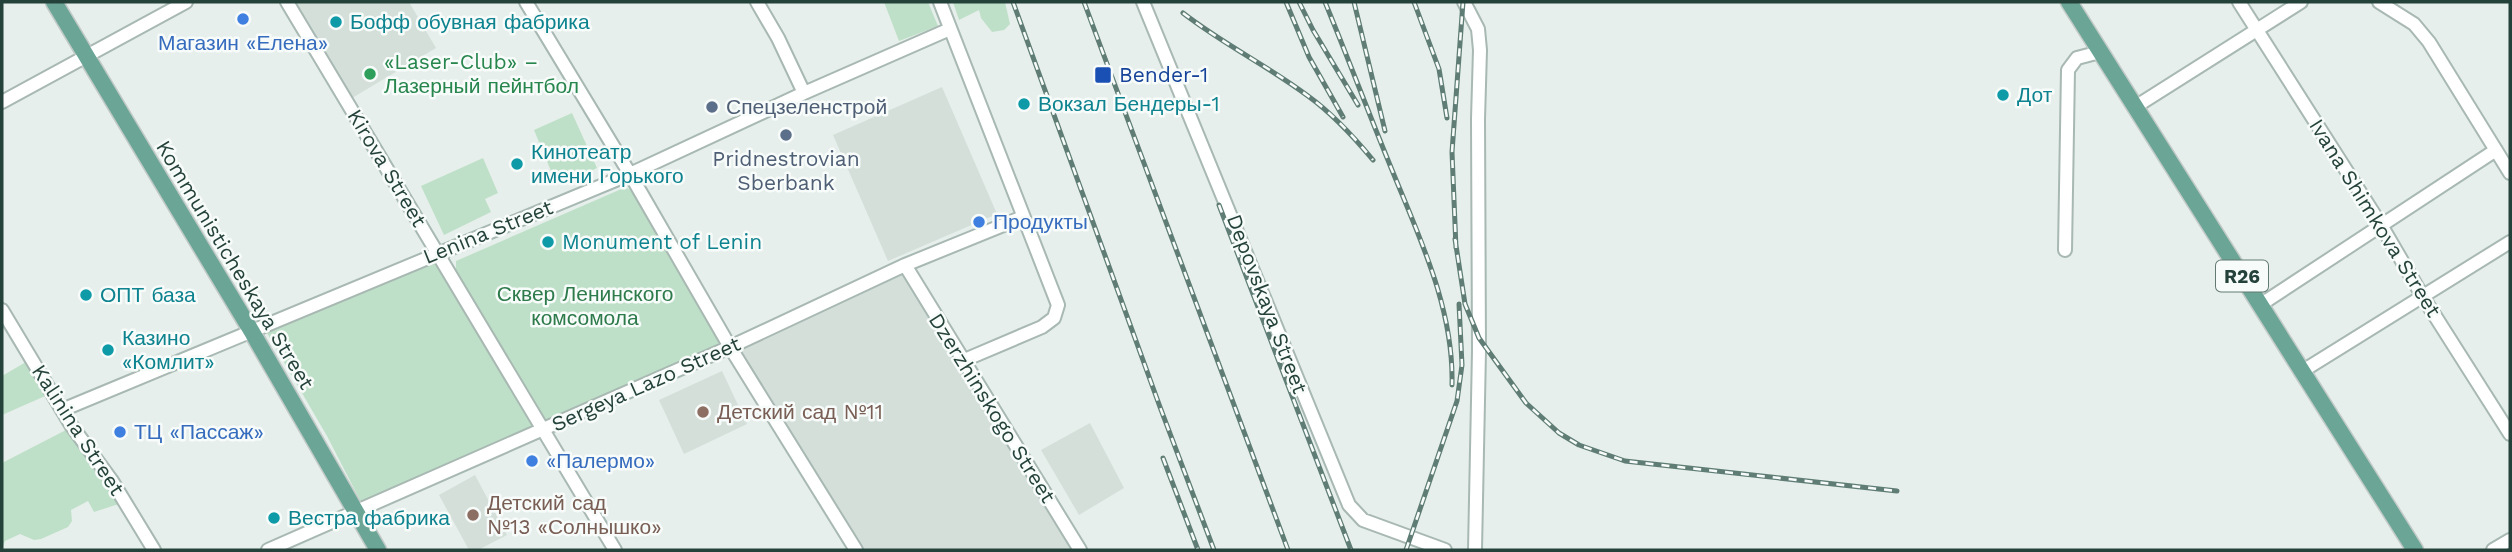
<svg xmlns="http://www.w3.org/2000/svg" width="2512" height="552" viewBox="0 0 2512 552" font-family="'Work Sans',sans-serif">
	<rect width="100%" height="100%" fill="#e6efeb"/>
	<path fill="#d4dfda" d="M295,2H409L436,48L352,98Z
		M942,87L997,214L888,261L833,135Z
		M905,265L1080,550H856L730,347Z
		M722,371L747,424L684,454L659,400Z
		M1090,423L1124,488L1079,515L1041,450Z
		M475,475L507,535L478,550H469L439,495Z"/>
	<path fill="#bfe0c8" d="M884,2H928L938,26L899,41Z
		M953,2H1005L1010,24L1004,30L992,32L981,18L979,10L959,20Z
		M572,113L597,168L561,185L554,170L551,171L534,130Z
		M483,158L498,193L485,199L491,212L444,235L421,186Z
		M626,187L636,194L718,336L719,342L716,347L557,420H545L538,412L456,273V261Z
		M430,261L447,267L544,429L364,508L327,436L267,333Z
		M31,359L52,393L2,415V376Z
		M71,425L125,502L94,512L88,501L71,510L72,521L68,527L41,539L34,540L20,534L5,541L2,548V463L64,431Z"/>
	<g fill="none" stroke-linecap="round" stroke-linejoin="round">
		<defs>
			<path id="minor" d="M287,2L615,550
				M526,2L630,174L730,347L856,550
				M757,2L778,38L804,93
				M940,2L1058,305L1054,318L1042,327L962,361
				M1143,2L1349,505L1363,520L1445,550
				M1464,2L1478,29L1480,50L1478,119L1479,351L1475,550
				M2239,2L2381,225L2423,297L2510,434
				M2379,2L2414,24L2429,42L2510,173
				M2,102L186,2
				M2135,107L2301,2
				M2065,250L2068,70L2077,58L2100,52
				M905,265L1080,550
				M2260,305L2496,150
				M2,310L71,425L112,481L154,550
				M2301,372L2510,242
				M62,410L630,174L804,93L950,29
				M268,550L730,347L905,265L1023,217
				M2493,550L2510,540"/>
			<path id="major" d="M54,2L252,332L378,550
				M2069,2L2415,550"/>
		</defs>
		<use href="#minor" stroke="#a8b8b2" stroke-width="16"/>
		<use href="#major" stroke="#c2cac8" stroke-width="19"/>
		<use href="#minor" stroke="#fff" stroke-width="12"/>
		<use href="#major" stroke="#6aa596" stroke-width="16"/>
		<defs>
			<path id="rail" d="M1013,2L1160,407L1214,550
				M1084,2L1288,550
				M1286,2L1309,57L1343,117
				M1299,2L1313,30L1358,105
				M1325,2C1348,58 1369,114 1392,170C1420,239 1454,309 1452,385
				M1354,2L1385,131
				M1414,2L1439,69L1447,118
				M1183,13C1223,44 1268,66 1308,96C1333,114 1353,136 1373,160
				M1219,205L1351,550
				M1455,239L1465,304L1479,338L1526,403L1559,433L1579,445L1625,461L1897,491
				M1456,248L1452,152L1463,2
				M1163,458L1198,550
				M1406,550L1457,401L1462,365L1459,304"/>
		</defs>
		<use href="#rail" stroke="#5f7d75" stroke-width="5"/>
		<use href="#rail" stroke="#f7fbf9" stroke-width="2.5" stroke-dasharray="8" stroke-linecap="butt"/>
	</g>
	<g fill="#3f7fe0" stroke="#f7fbf9" stroke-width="2.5">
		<circle cx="243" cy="19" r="7"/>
		<circle cx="979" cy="222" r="7"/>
		<circle cx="120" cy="432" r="7"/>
		<circle cx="532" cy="461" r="7"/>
	</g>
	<g fill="#0f9aa8" stroke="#f7fbf9" stroke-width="2.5">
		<circle cx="336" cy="22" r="7"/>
		<circle cx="2003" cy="95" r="7"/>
		<circle cx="1024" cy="104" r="7"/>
		<circle cx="517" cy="164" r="7"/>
		<circle cx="548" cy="242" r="7"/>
		<circle cx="86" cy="295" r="7"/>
		<circle cx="108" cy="350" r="7"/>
		<circle cx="274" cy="518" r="7"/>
	</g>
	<circle fill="#2e9e5b" stroke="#f7fbf9" stroke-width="2.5" cx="370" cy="74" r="7"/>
	<rect fill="#1a4fb4" stroke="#f7fbf9" stroke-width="2.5" x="1094" y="66" width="18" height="18" rx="3.5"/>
	<g fill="#5c6f8a" stroke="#f7fbf9" stroke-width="2.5">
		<circle cx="712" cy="107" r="7"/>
		<circle cx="786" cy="135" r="7"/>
	</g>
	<g fill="#8d6e63" stroke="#f7fbf9" stroke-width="2.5">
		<circle cx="703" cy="412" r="7"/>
		<circle cx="473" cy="515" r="7"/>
	</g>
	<g text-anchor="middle" stroke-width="5" stroke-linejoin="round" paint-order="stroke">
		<rect fill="#f7fbf9" stroke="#637a73" stroke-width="2" x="2216" y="260.5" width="52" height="31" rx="5"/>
		<g font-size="19" font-weight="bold" fill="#24423a">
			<text x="2242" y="283">R26</text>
		</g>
		<g font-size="21" fill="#0d838f" stroke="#f7fbf9" text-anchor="start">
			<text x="350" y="29">Бофф обувная фабрика</text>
			<text x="2017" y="102">Дот</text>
			<text x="1038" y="111">Вокзал Бендеры-1</text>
			<text x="531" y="159">Кинотеатр<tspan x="531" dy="24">имени Горького</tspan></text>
			<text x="562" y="249">Monument of Lenin</text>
			<text x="100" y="302">ОПТ база</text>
			<text x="122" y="345">Казино<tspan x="122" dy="24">«Комлит»</tspan></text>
			<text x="288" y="525">Вестра фабрика</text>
		</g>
		<g font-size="21" fill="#366cbe" stroke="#f7fbf9" text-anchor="start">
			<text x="243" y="50" text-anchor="middle">Магазин «Елена»</text>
			<text x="993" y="229">Продукты</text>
			<text x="134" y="439">ТЦ «Пассаж»</text>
			<text x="546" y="468">«Палермо»</text>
		</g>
		<g font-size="21" fill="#27864d" stroke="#f7fbf9" text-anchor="start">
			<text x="384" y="69">«Laser-Club» –<tspan x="384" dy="24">Лазерный пейнтбол</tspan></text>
		</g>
		<g font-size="21" fill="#164399" stroke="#f7fbf9" text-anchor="start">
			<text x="1119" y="82">Bender-1</text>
		</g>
		<g font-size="21" fill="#4e5e75" stroke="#f7fbf9" text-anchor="start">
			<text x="726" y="114">Спецзеленстрой</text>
			<text x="786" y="166" text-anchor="middle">Pridnestrovian<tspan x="786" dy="24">Sberbank</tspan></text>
		</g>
		<g font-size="21" fill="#24423a" stroke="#f7fbf9">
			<text transform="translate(387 168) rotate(59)" y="7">Kirova Street</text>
			<text transform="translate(2375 218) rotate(58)" y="7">Ivana Shimkova Street</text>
			<text transform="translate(488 232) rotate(-22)" y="7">Lenina Street</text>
			<text transform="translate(235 265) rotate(59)" y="7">Kommunisticheskaya Street</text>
			<text transform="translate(1267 304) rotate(69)" y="7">Depovskaya Street</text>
			<text transform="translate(646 384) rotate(-24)" y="7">Sergeya Lazo Street</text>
			<text transform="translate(992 408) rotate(58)" y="7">Dzerzhinskogo Street</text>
			<text transform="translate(78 430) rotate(57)" y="7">Kalinina Street</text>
		</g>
		<g font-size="21" fill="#2d7a4b" stroke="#f7fbf9">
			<text x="585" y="301">Сквер Ленинского<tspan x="585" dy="24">комсомола</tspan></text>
		</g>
		<g font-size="21" fill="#785e54" stroke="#f7fbf9" text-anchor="start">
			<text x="717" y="419">Детский сад №11</text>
			<text x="487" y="510">Детский сад<tspan x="487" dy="24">№13 «Солнышко»</tspan></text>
		</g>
	</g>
	<rect width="2512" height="552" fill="none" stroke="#24423a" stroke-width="7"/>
</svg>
